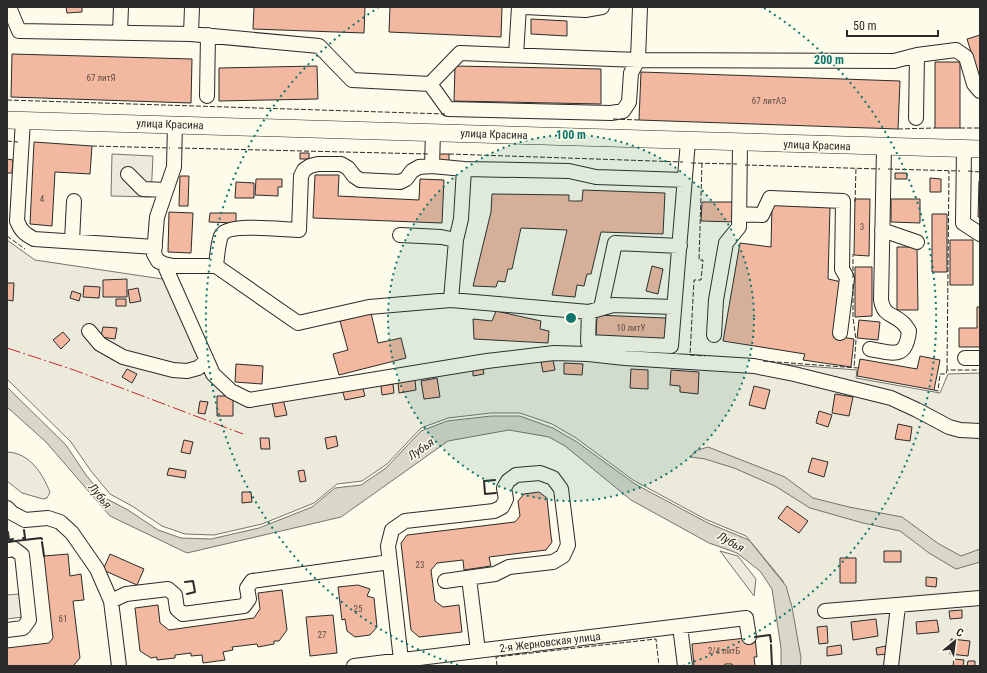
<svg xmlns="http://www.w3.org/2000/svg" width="987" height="673" viewBox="0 0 987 673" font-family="'Roboto Condensed',sans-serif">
	<rect width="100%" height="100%" fill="#fdfbea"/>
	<path fill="#ecebdb" stroke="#74746e" d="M7,240L35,260L176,281L202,343L225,379L250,395L558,350L691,357L857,370L856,378L940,393L948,374L980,373V666H795L788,601L783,581L746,536L705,519L633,480L576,438L552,424L520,413H491L448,418L421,428L387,464L362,481L337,484L314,503L262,524L214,535L185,534L162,526L132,506L110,494L91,471L71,442L7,379Z
		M7,452C30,453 42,473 50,492L47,498L43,499L22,493L7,481Z
		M720,551L738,556L756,579L754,596Z
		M20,594L22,617L7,619V595Z"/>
	<path fill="#eceadb" stroke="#74746e" d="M112,154L153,156L151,197L111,196Z"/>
	<path fill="#d8d7c9" stroke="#74746e" d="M7,387L66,445L86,475L105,498L128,510L158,530L181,538L211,539L259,528L312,507L335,488L361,485L386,468L421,431L447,421L491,416H520L553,428L577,442L635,484L708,523L749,540L786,586L792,607L801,658L800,666H781V648L772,589L760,571L737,553L709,543L631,500L565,446L549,437L509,430L448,441L341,517L187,553L110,516L46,442L7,407Z
		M708,447L785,477L813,498L849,507L902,517L939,544L961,556L980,549V562L956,569L929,553L900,531L863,523L810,508L775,486L734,468L705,459L691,457L695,451Z"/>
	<path fill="#f2b8a0" stroke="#2b2b2b" d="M66,7H82V12L67,13Z
		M254,7H365L364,33L253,29Z
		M390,7H502L501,37L389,32Z
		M531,19L567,21V36L531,34Z
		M980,35V80L967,39Z
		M12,54L192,59L191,103L11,97Z
		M935,62H960V128H935Z
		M317,66L318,99L219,101V68Z
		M455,66L601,69V104L454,101Z
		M641,72L900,81L898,129L639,120Z
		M34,142L92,146L90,174L55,172L52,226L30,224Z
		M300,153H309V159H300Z
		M439,154H449V161H439Z
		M7,159L13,160L12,173H7Z
		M895,173H907V179H895Z
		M315,175H339L338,196L419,200L420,179L444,180L442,223L313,218Z
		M180,176H189L188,206H179Z
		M930,178L941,179V192H930Z
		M256,179H282V187H278V196L255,195Z
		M979,181H980V217H978Z
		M236,182L254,183V198H235Z
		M583,190L665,193L663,234L601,232L591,274H587L584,286L577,285L575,297L552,295L567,230L521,228L512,269H508L505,282L498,281L496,287L473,286L491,212L492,194L569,195V201H582Z
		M855,199H870L869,256L854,255Z
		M891,199H920V223L891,222Z
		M702,202H735V222L701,221Z
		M772,205L830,207L828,279L842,282L835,336L854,339L851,367L803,360L805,354L723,341L740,243L771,247Z
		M169,212L193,213L191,253L168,252Z
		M210,213H236V223L209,222Z
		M932,214H947V272H932Z
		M950,240H973V285H950Z
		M897,247H917L918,310H897Z
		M652,266L663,269L658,294L646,291Z
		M855,267H872V316L855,317Z
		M127,279V297H103V280Z
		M7,283H14L13,301L7,300Z
		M84,286L100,287L99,298L83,297Z
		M138,288L141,301L130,303L128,290Z
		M72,291L81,294L79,301L70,298Z
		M116,299H126V306H116Z
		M977,307H980V347H959V328H977Z
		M496,311L541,321L540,329L549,331L548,343L474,339L473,319L492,321Z
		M371,313L378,343L401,338L406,358L339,375L333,354L348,350L340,321Z
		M597,315L666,318L665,341L596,337Z
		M859,320L880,322L878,340L857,338Z
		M103,327L117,328L115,339L101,337Z
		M63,332L70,340L61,349L53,340Z
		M920,356L940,360L934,390L857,376L860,359L917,369Z
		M553,360L555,370L543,372L541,362Z
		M564,363L583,364L582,375L564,374Z
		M236,364L263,366L262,384L235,382Z
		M127,369L137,374L132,383L122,377Z
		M483,369L484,374L473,376V370Z
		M631,369L648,370V389L630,388Z
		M671,370L699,372L698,394L680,392V386L670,385Z
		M437,378L440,397L424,399L421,381Z
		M415,380L416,390L399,393L398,383Z
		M393,384L394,393L382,395L381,386Z
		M362,385L365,396L345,400L342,389Z
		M754,386L770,390L765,409L749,405Z
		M835,394L853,397L849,416L832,413Z
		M217,396H233V416H217Z
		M283,399L287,415L275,417L272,402Z
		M200,401L208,402L205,414L198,413Z
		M819,411L832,415L828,427L816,423Z
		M898,424L912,427L910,441L895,439Z
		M336,436L338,446L327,449L325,438Z
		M260,438H269L270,449H261Z
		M184,440L193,442L190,454L181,452Z
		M812,458L828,462L824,477L808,472Z
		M169,468L186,471L185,478L167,475Z
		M304,470L306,481L300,482L298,471Z
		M242,492H251L252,502L242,503Z
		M539,492L547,498L551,536L552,542L546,550L489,557L491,566L464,570L463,560L437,563L431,570L435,601L443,607L459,605L462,632L419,637L411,630L401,543L407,535L515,522L520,516L518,501L524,494Z
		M787,506L808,521L799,533L778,518Z
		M884,551H901V562H884Z
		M68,554L70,576L81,574L84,600L73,601L80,658L73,666H7V648L49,643L53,638L44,556Z
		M110,554L144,569L137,585L103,570Z
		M840,558H856V583H840Z
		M926,577L937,578L936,587L926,586Z
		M358,585L370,589L367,596L374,598L377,627L370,635L355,637L347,631L345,619L342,620L338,587Z
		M282,590L287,630L279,641H274V644L258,647L257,644L232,647L233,650L223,652L225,660L203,663L202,655L191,656V653L175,655V658L157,660V657L151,658L140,651L135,608L158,605L160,623L169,630L254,618L260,609L258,593Z
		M962,610V618L950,619L949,611Z
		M333,615L337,653L310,656L306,617Z
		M876,619L878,636L853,640L851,622Z
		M937,620L939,632L917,634L916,622Z
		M827,626L828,643L819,644L817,627Z
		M755,637L757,657H754L755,666H733L732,664H725L724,666H694L692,644Z
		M951,639L970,641L968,656L950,654Z
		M841,645L842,654L827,656V647Z
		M886,646L887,654L877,655L876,648Z
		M954,659L964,660L963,666H953Z
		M968,661H975V666H967Z"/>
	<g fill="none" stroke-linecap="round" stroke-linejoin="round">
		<defs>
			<path id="minor" d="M9,7L19,31L191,34L319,46L352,80L430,84L460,53L638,60L894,61L917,55L956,50L966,57L974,84L980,91
				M524,7L585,10L602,7
				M120,32L121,7
				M191,34L192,7
				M516,55L519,7
				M430,84L448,109L611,113L623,111L629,102L631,73L638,60L640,7
				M207,96L208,35
				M916,118L917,55
				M23,120L17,221C21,231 25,234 34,239L155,247
				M175,124L174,167L157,217L154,254L158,261L164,264L173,266H216L298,323L369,307L451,300L589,312L613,305L674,307
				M964,149L963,223L980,234
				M432,166L433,132
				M128,174L143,189L166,190
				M739,214L762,215L770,198L843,201L842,269L847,278L840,333
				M882,230L917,242
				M400,235L441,237L456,240
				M72,241L74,201
				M164,264L213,374L231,391L249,400L487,361L554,353L588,354L625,358L754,366L794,374L891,398L917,410L949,427L960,430L980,431
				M216,266C217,258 218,243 221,236C227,222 285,230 299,230L301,176L304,170L310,166L318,164H341L348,168L354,176L360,180L400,182L406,179L412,171L419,167L432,166L464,169L569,171L596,177L685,180
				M451,300L456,240L461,219L464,169
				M601,308L615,243L680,246
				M589,312L588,342L671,346L688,141
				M89,331L100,344L123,357L173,370L187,371L198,368L206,361
				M714,335L716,300L726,243L739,227L740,142
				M870,349C893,353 906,360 909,331C907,328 905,325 903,323C893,313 884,317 881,300L884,147
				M965,358H980
				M7,508L12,513L25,520L48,518L60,522L72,533L97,569L111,601L119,666
				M7,550L14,549L22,555L29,620L23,628L7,630
				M469,578L478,651
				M111,601L126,594L168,589L175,595L177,609L183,614L244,606L249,599L247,588L252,581L390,562
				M825,611L980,598
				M680,626L685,666
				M401,660L388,546L392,530L405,521L494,511L502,507L506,499L504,488L508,481L516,475L540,473L553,478L561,489L568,545L563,556L553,562L509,567L495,574L445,581
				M354,666L746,618L749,637
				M891,666L898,606"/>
			<path id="major" d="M7,120L980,149"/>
		</defs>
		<use href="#minor" stroke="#2b2b2b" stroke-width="16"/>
		<use href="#major" stroke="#2b2b2b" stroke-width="18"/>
		<use href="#minor" stroke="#fdfbea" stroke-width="14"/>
		<use href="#major" stroke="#fdfbea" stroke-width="17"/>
		<path stroke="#2b2b2b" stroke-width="1" stroke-dasharray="5 2" stroke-linecap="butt" d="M7,100L445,114
			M613,119L639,120
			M960,128H980
			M898,129L935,128
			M7,141L18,142
			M92,146L170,148
			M178,148L428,154
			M449,154L683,162
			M691,163L737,164
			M702,163L699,260H703L701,280H694L690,355L705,356
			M745,165L880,169
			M888,169L960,171
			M968,171L980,172
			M855,202L856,168
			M7,236L25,249
			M853,278V254
			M853,284V317L856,340L854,368
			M763,361L858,368
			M947,370L949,171
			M934,390L938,391L940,374H946L947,370H980
			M497,666L496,657L656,639L659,666"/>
		<path stroke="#2b2b2b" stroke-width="2" d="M495,480L484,481L485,494L496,493
			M8,532L9,540L13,539
			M23,538H25L24,530
			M7,542L41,538L42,539
			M42,542L44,556
			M185,582L193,581L195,592L187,594
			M755,637L770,635L771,642
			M771,645L772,666"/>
		<path stroke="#c62828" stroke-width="1" stroke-dasharray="14 3 2 3" stroke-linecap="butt" d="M7,348L74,370L243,434"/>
	</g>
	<circle cx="571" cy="318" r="183" fill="#0f766e" fill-opacity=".12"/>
	<g fill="none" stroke="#0f766e" stroke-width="2" stroke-dasharray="2 4">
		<circle cx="571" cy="318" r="183"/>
		<path d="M458 665A365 365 0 0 1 378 8M764 8A365 365 0 0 1 684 665"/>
	</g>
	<g text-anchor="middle" stroke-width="3" stroke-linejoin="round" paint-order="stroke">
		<g font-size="9" fill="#5d4e48">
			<text x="101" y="81">67 литЯ</text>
			<text x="769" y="104">67 литАЭ</text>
			<text x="42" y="202">4</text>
			<text x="862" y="230">3</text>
			<text x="631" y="331">10 литУ</text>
			<text x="420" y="568">23</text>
			<text x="358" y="612">25</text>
			<text x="63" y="622">61</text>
			<text x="322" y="638">27</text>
			<text x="724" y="654">2/4 литБ</text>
		</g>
		<g font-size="11" fill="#2b2b2b" stroke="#fdfbea">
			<text transform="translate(170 124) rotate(2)" y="4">улица Красина</text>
			<text transform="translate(494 134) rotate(2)" y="4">улица Красина</text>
			<text transform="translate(817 145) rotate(2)" y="4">улица Красина</text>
			<text transform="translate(550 642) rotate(-7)" y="4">2-я Жерновская улица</text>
		</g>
		<g font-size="12" font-style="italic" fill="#2b2b2b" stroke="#fdfbea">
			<text transform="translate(421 449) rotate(-35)" y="4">Лубья</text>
			<text transform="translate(100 496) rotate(50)" y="4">Лубья</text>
			<text transform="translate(731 542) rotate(30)" y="4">Лубья</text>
		</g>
	</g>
	<circle cx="571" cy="318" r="6" fill="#0f766e" stroke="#fdfbea" stroke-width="2"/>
	<g font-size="12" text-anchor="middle" font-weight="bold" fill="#0f766e" stroke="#fdfbea" stroke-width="3" stroke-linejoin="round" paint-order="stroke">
		<text x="829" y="64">200 m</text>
		<text x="571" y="139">100 m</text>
	</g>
	<rect width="987" height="673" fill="none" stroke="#2b2b2b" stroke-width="16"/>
	<g transform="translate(955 641) rotate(29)" stroke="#fdfbea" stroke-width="3" paint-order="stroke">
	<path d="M0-3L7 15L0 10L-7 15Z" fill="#2b2b2b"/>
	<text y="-6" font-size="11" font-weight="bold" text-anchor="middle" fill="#2b2b2b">С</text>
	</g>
	<path d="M847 30v6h91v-6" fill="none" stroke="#2b2b2b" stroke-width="2"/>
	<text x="853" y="30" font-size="12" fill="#2b2b2b" stroke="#fdfbea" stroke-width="3" paint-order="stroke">50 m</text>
</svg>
